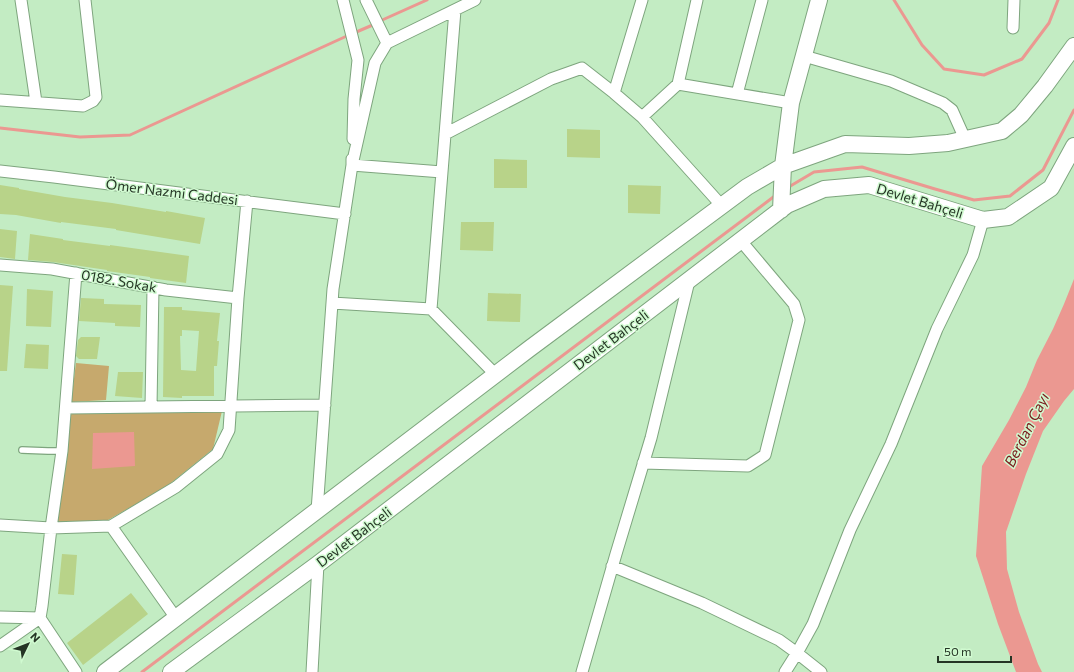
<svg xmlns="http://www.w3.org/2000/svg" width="1074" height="672" viewBox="0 0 1074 672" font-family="Commissioner,sans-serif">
	<rect width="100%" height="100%" fill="#c3ecc3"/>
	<path fill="#c6a96d" d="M76,363L109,366L106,400L71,402Z
		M222,411L213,449L166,487L108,520L56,523L63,481L69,418L73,412Z"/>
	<path fill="#eb9891" d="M1074,279V389L1064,401L1043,431L1026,474L1006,532L1007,569L1019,612L1038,664L1042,672H1016L998,624L976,556L982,466L1009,420L1026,387L1037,360L1053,329L1064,304Z
		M134,432L135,466L92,469L93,433Z"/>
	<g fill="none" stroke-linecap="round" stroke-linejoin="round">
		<path stroke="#eb9891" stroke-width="3" d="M894,0L922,45L944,69L984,75L1022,59L1049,23L1058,0
			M380,21L427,0
			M354,33L375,24
			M0,128L80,137L130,135L349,35
			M787,188L814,172L862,167L935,189L974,200L1010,196L1043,170L1074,110
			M142,672L776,195"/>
	</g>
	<path fill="#b8d389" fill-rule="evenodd" d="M567,129L600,130V158L567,157Z
		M494,159L527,160V188H494Z
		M0,185L19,188V189L65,197L112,203L166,212V211L205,218L200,244L116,230V229L61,222V223L16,215L0,214Z
		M628,185L661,186L660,214L628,213Z
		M461,222H494L493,251L460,250Z
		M0,229L17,231L15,259L0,257Z
		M30,234L63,239V240L110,246V245L189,256L186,283L150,278V277L107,271V270L53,262L28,260Z
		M0,285L13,286L7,371H0Z
		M27,289L53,291L51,327L26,326Z
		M488,293L521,294L520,322L487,321Z
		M81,298L104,299V304L141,305L140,327L115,326V323L79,321Z
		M164,307H182V310L220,313L217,341H219L217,366H214V396H182V398L163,397ZM182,330L199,331L196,371L181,370L180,336H182Z
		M81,337H100L97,359H79L76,356L78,340Z
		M26,344L49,345L48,369L24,368Z
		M118,372H143L142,398L115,396Z
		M62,554L77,555L74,595L58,594Z
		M131,593L148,614L83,665L67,643Z"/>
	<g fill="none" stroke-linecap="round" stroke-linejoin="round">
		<defs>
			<path id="lane" d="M22,450L48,451H62"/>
			<path id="street" d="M21,0L36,102
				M343,0L358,60L354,99L353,139
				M1013,28L1014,0
				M387,43L475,0
				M804,56L891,81L943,103L952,110L965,139
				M678,84L791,103
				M614,93L642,0
				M737,94L762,0
				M0,100L83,106L93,101L96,97L85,0
				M642,117L678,84L697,0
				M445,134L551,79L582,68L614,93L642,117L722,206
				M352,159V165L442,172
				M0,171L54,177L345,214
				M0,265L52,269L166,290L238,298
				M76,273L62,451L51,528L42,606L40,618L76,672
				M332,303L431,309L495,374
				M431,309L455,10
				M151,407L153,287
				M66,408L325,405
				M643,463L748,466L765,455L799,320L794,304L741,241
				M317,511L333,289L352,165L375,63L387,43L366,0
				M0,525L51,528L111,526L176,487L217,454L229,430L238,298L247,201
				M111,526L176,618
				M612,566L702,603L779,640L797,653L813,624L850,530L891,444L937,329L973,255L983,220
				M0,617L40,618
				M0,646L40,618
				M312,672L318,564
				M582,672L616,554L651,438L689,281
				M785,672L797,653L821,672"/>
			<path id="secondary" d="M781,210L783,166L845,144L909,146L948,143L1002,131L1021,115L1045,86L1074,46
				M105,672L529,349L747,187L783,166L791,103L819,0
				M171,672L318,564L787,205L824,189L869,185L983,220L1008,217L1051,188L1074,146"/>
		</defs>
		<use href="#lane" stroke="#7ea57e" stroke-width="8"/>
		<use href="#street" stroke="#7ea57e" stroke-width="13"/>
		<use href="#secondary" stroke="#7ea57e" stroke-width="18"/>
		<use href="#lane" stroke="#fff" stroke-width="5.5"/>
		<use href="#street" stroke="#fff" stroke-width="11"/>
		<use href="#secondary" stroke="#fff" stroke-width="16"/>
	</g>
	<g text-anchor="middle" stroke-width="3" stroke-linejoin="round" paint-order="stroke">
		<g font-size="14" fill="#253525" stroke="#d0fad0">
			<text transform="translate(172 192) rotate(7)" y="5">Ömer Nazmi Caddesi</text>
			<text transform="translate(920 201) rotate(17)" y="5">Devlet Bahçeli</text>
			<text transform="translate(119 281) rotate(10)" y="5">0182. Sokak</text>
			<text transform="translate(611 340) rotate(-37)" y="5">Devlet Bahçeli</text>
			<text transform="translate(354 537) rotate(-37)" y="5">Devlet Bahçeli</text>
		</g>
		<g font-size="15" font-style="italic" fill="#7a191c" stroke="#d0fad0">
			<text transform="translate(1027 430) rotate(-63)" y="5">Berdan Çayı</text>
		</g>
	</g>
	<g transform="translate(28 644) rotate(47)" stroke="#d0fad0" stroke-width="3" paint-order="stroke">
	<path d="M0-3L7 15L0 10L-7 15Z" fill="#253525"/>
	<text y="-6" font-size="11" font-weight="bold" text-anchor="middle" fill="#253525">N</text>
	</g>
	<path d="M938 656v6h73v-6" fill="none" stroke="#253525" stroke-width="2"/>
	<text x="944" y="656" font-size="12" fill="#253525" stroke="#d0fad0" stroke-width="3" paint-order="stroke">50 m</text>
</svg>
